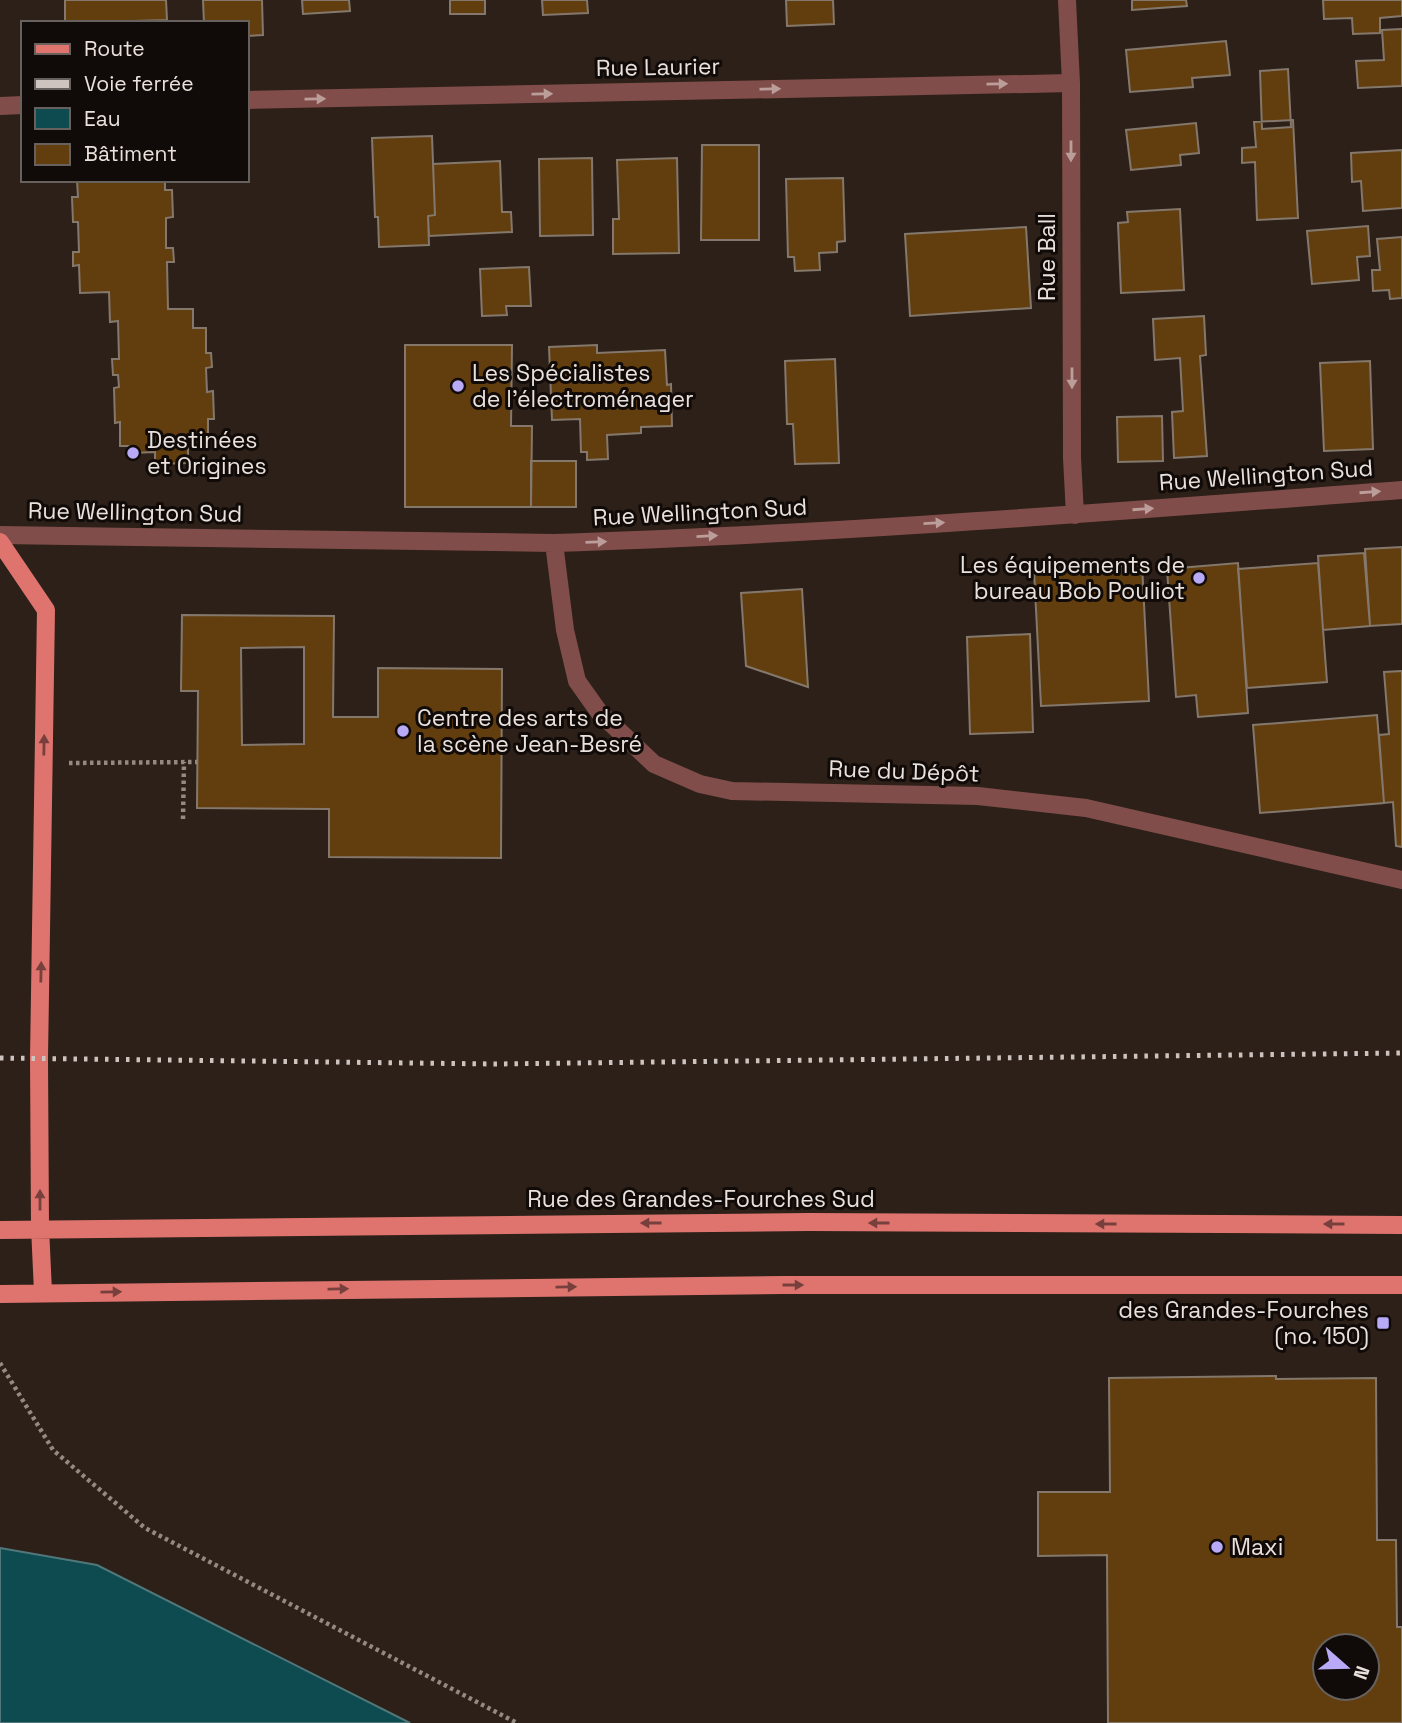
<svg xmlns="http://www.w3.org/2000/svg" width="1402" height="1723" viewBox="0 0 1402 1723" font-family="'Space Grotesk',sans-serif">
	<rect width="100%" height="100%" fill="#2c2018"/>
	<path fill="#0e4b51" stroke="#50787b" stroke-width="2" d="M0,1548L97,1565L410,1723H0Z"/>
	<path fill="#623d0e" stroke="#84786c" stroke-width="2" fill-rule="evenodd" d="M65,0H166L167,20L65,23Z
		M203,0H262L263,35L247,36V23H204Z
		M302,0H349L350,11L303,14Z
		M450,0H485V14H450Z
		M542,0H587L588,13L543,15Z
		M786,0H833L834,24L787,26Z
		M1132,0H1186L1187,6L1132,10Z
		M1323,0H1402V16L1380,18V33L1353,34L1352,18L1324,19Z
		M1402,29V86L1358,88L1356,61L1384,60L1382,30Z
		M1226,41L1230,75L1192,78L1193,87L1130,92L1126,50Z
		M1288,69L1291,127L1262,129L1260,71Z
		M1293,120L1298,218L1257,220L1255,162L1242,163V148L1256,147L1254,122Z
		M1196,123L1199,153L1180,155L1181,165L1131,170L1126,130Z
		M432,136L435,215L428,216L429,245L379,247L378,217H375L372,138Z
		M702,145H759V240H701Z
		M1402,150V208L1363,211L1361,181L1352,182L1351,153Z
		M592,158L593,235L540,236L539,159Z
		M677,158L679,253L613,254V219H619L617,160Z
		M500,161L502,212H511L512,232L429,236L428,216L435,215L433,164Z
		M843,178L845,241L837,242V252L819,253L820,270L795,271L794,257H788L786,179Z
		M77,180H165V190H172L173,217L166,218V248H173L174,262H167L168,309H193V328H206V353H211L212,367L206,368L207,392L213,391L214,419H208V445H188V463L155,464V452L133,453V446H120V422L115,423L114,388L119,387L118,375H113L112,359H119L118,321L110,322L109,292L80,293L79,265L73,266V252H79L78,222H73L72,197H78Z
		M1180,209L1184,290L1121,293L1118,223L1128,222L1127,212Z
		M1368,226L1370,256L1357,257L1359,280L1312,284L1307,231Z
		M1026,227L1031,308L910,316L905,234Z
		M1402,237V298L1390,299L1389,290L1373,291L1372,270H1380L1377,239Z
		M529,267L531,306H506L507,315L482,316L480,269Z
		M1204,316L1206,355L1200,356L1207,456L1174,458L1172,412L1183,411L1180,358L1155,360L1153,319Z
		M405,345H512L511,426H532L531,507H405Z
		M597,345V353L665,350L667,385L671,384L672,426L641,427V433L607,435L608,459L587,460V452H581L580,419L552,420L549,347Z
		M835,359L839,463L795,464L793,424H787L785,361Z
		M1370,361L1373,449L1324,451L1320,363Z
		M1162,416L1163,461L1118,462L1117,417Z
		M531,461H576V507H531Z
		M1402,547V624L1370,626L1365,549Z
		M1364,553L1370,626L1323,630L1318,556Z
		M1238,563L1248,713L1198,717L1196,695L1176,697L1167,569Z
		M1318,563L1327,682L1247,688L1238,569Z
		M1142,565L1149,701L1041,706L1034,571Z
		M802,589L808,687L746,666L741,593Z
		M182,615L334,616L333,717H378V668L502,669L501,858L329,857V809L197,808L198,691H181ZM304,647V744L242,745L241,648Z
		M1030,634L1033,732L970,734L967,637Z
		M1402,671V847L1396,846L1393,802L1384,803L1379,735L1389,734L1384,672Z
		M1377,715L1384,803L1260,813L1253,725Z
		M1276,1376V1379L1376,1378L1377,1540H1396L1397,1627H1402V1723H1108L1107,1555L1038,1556V1492H1110L1109,1378ZM1325,1646H1367V1688H1325Z"/>
	<g fill="none" stroke-linecap="round" stroke-linejoin="round">
		<path stroke="#948a83" stroke-width="4.5" stroke-dasharray="3.5 3.5" stroke-linecap="butt" d="M69,763L197,762
			M183,819L184,762
			M0,1363L53,1450L145,1528L517,1723"/>
		<path stroke="#814d4a" stroke-width="18" d="M1067,0L1071,83L1072,458L1075,515
			M247,100L1071,83
			M0,106L23,105
			M0,535L554,543C837,534 1120,511 1402,490
			M554,543L565,630L577,681L599,712L654,764L700,784L732,791L978,796L1086,808L1402,880"/>
		<path stroke="#df746f" stroke-width="18" d="M0,542L46,610L39,1058L40,1227L43,1292
			M0,1230L808,1222L1402,1225
			M0,1294L783,1285H1402"/>
		<path stroke="#cdc4bf" stroke-width="5" stroke-dasharray="3.5 7" stroke-linecap="butt" d="M0,1058L494,1064L1402,1053"/>
	</g>
	<defs><path id="oneway-solid" d="M-6-.8H1V-3.2L6.5 0L1 3.2V.8H-6Z" transform="scale(1.75)"/></defs>
	<g fill="#bb9e9a">
		<use href="#oneway-solid" transform="translate(997 84) rotate(-1)"/>
		<use href="#oneway-solid" transform="translate(770 89) rotate(-1)"/>
		<use href="#oneway-solid" transform="translate(542 94) rotate(-1)"/>
		<use href="#oneway-solid" transform="translate(315 99) rotate(-1)"/>
		<use href="#oneway-solid" transform="translate(1071 151) rotate(90)"/>
		<use href="#oneway-solid" transform="translate(1072 378) rotate(90)"/>
		<use href="#oneway-solid" transform="translate(1370 492) rotate(-4)"/>
		<use href="#oneway-solid" transform="translate(1143 509) rotate(-4)"/>
		<use href="#oneway-solid" transform="translate(934 523) rotate(-3)"/>
		<use href="#oneway-solid" transform="translate(707 536) rotate(-3)"/>
		<use href="#oneway-solid" transform="translate(596 542) rotate(-2)"/>
	</g>
	<g fill="#78403c">
		<use href="#oneway-solid" transform="translate(44 745) rotate(-89)"/>
		<use href="#oneway-solid" transform="translate(41 972) rotate(-89)"/>
		<use href="#oneway-solid" transform="translate(40 1200) rotate(-90)"/>
		<use href="#oneway-solid" transform="translate(651 1223) rotate(180)"/>
		<use href="#oneway-solid" transform="translate(879 1223) rotate(-180)"/>
		<use href="#oneway-solid" transform="translate(1106 1224) rotate(-180)"/>
		<use href="#oneway-solid" transform="translate(1334 1224) rotate(-180)"/>
		<use href="#oneway-solid" transform="translate(793 1285)"/>
		<use href="#oneway-solid" transform="translate(566 1287) rotate(-1)"/>
		<use href="#oneway-solid" transform="translate(338 1289) rotate(-1)"/>
		<use href="#oneway-solid" transform="translate(111 1292) rotate(-1)"/>
	</g>
	<g fill="#b9aaf7" stroke="#100b08" stroke-width="2.5">
		<circle cx="458" cy="386" r="7"/>
		<circle cx="133" cy="453" r="7"/>
		<circle cx="1199" cy="578" r="7"/>
		<circle cx="403" cy="731" r="7"/>
		<rect x="1376" y="1316" width="14" height="14" rx="3.5"/>
		<circle cx="1217" cy="1547" r="7"/>
	</g>
	<g text-anchor="middle" stroke-width="6" stroke-linejoin="round" paint-order="stroke">
		<g font-size="23" fill="#eae1dc" stroke="#100b08">
			<text transform="translate(658 67) rotate(-1)" y="8">Rue Laurier</text>
			<text transform="translate(1047 257) rotate(-90)" y="8">Rue Ball</text>
			<text transform="translate(1266 475) rotate(-4)" y="8">Rue Wellington Sud</text>
			<text transform="translate(135 512) rotate(1)" y="8">Rue Wellington Sud</text>
			<text transform="translate(700 512) rotate(-3)" y="8">Rue Wellington Sud</text>
			<text transform="translate(904 771) rotate(2)" y="8">Rue du Dépôt</text>
			<text x="701" y="1207">Rue des Grandes-Fourches Sud</text>
		</g>
		<g font-size="23" fill="#eae1dc" stroke="#100b08" text-anchor="start">
			<text x="472" y="381">Les Spécialistes<tspan x="472" dy="26">de l'électroménager</tspan></text>
			<text x="147" y="448">Destinées<tspan x="147" dy="26">et Origines</tspan></text>
			<text x="1185" y="573" text-anchor="end">Les équipements de<tspan x="1185" dy="26">bureau Bob Pouliot</tspan></text>
			<text x="417" y="726">Centre des arts de<tspan x="417" dy="26">la scène Jean-Besré</tspan></text>
			<text x="1369" y="1318" text-anchor="end">des Grandes-Fourches<tspan x="1369" dy="26">(no. 150)</tspan></text>
			<text x="1231" y="1555">Maxi</text>
		</g>
	</g>
	<rect x="21" y="21" width="228" height="161" fill="#100b08" stroke="#67615d" stroke-width="2"/>
	<rect x="35" y="44" width="35" height="10" fill="#df746f" stroke="#67615d" stroke-width="2"/>
	<text x="84" y="56" font-size="21" fill="#eae1dc">Route</text>
	<rect x="35" y="79" width="35" height="10" fill="#cdc4bf" stroke="#67615d" stroke-width="2"/>
	<text x="84" y="91" font-size="21" fill="#eae1dc">Voie ferrée</text>
	<rect x="35" y="108" width="35" height="21" fill="#0e4b51" stroke="#67615d" stroke-width="2"/>
	<text x="84" y="126" font-size="21" fill="#eae1dc">Eau</text>
	<rect x="35" y="144" width="35" height="21" fill="#623d0e" stroke="#67615d" stroke-width="2"/>
	<text x="84" y="161" font-size="21" fill="#eae1dc">Bâtiment</text>
	<g transform="translate(1346 1667) rotate(110)"><circle r="33" fill="#100b08" stroke="#67615d" stroke-width="2"/>
	<path d="M0-5L12 26L0 18L-12 26Z" fill="#b9aaf7"/>
	<text y="-10" font-size="19" font-weight="bold" text-anchor="middle" fill="#eae1dc">N</text>
	</g>
</svg>
